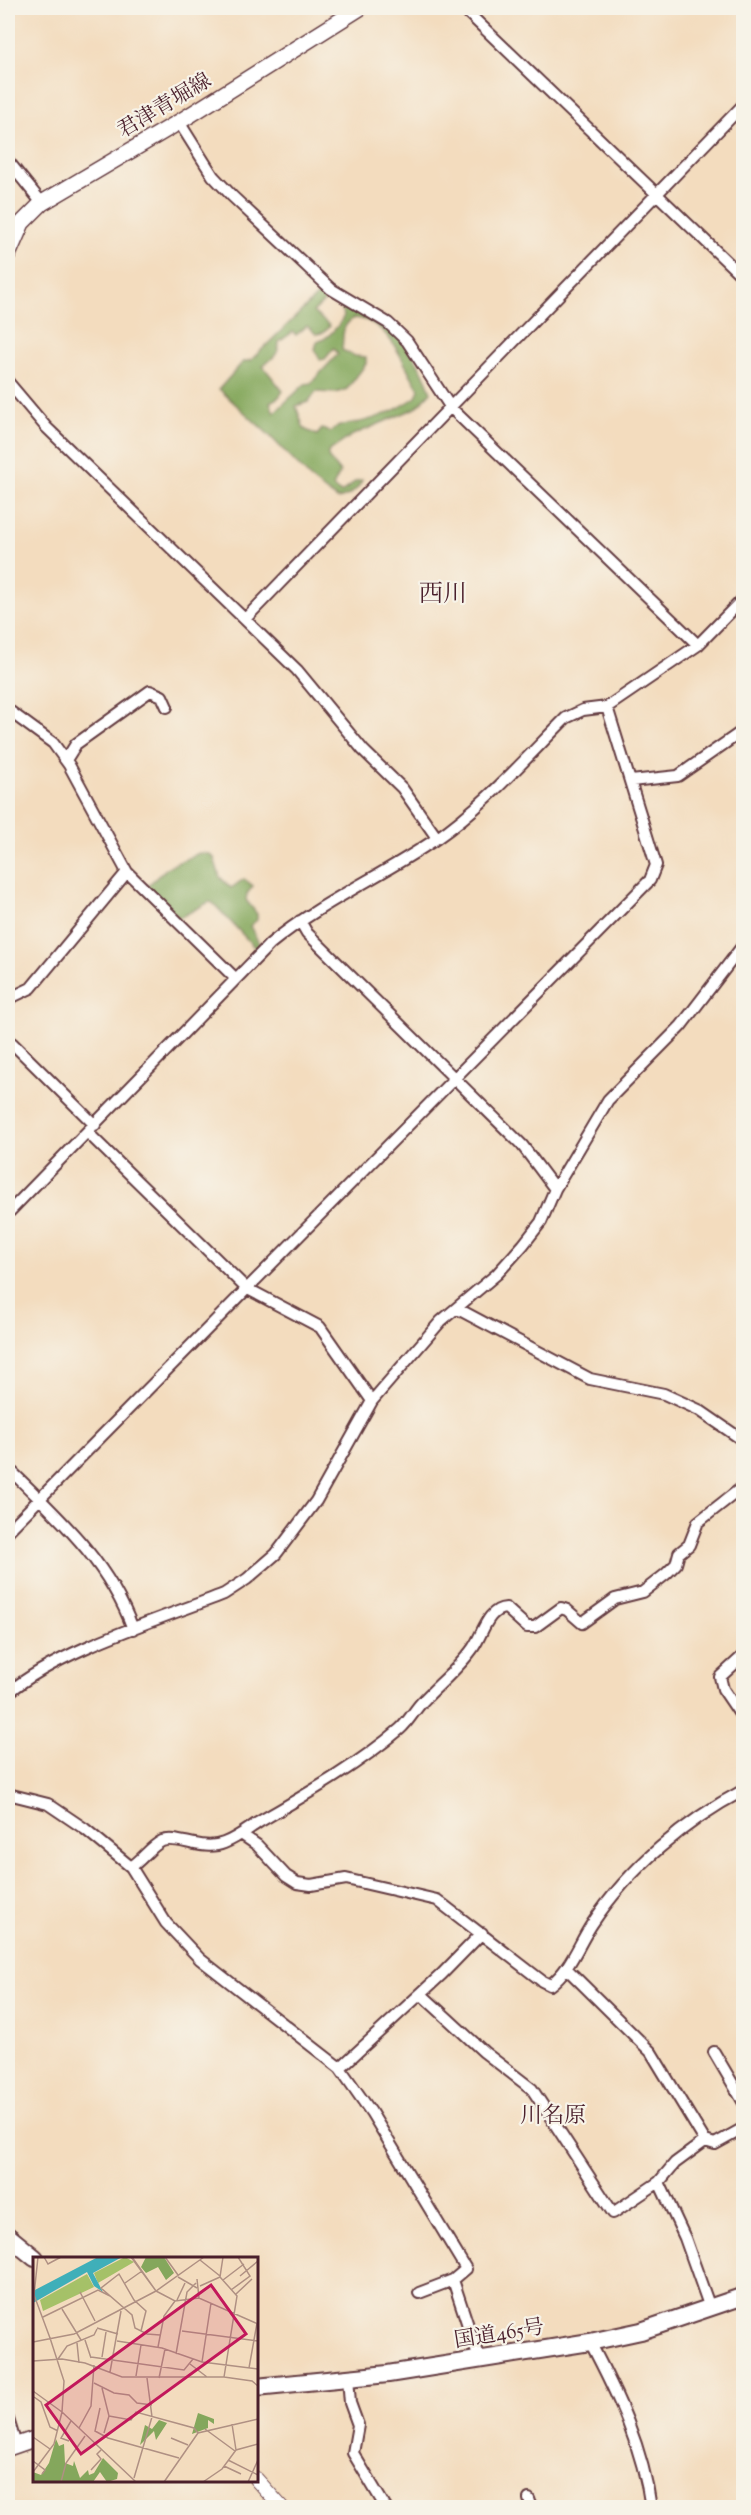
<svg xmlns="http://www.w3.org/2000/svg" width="751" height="2515" viewBox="0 0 751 2515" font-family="'Sorts Mill Goudy','Noto Serif JP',serif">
	<rect width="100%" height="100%" fill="#f7f3e8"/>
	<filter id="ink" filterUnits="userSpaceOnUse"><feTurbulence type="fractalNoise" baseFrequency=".0167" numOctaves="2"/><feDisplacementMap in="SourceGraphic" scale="12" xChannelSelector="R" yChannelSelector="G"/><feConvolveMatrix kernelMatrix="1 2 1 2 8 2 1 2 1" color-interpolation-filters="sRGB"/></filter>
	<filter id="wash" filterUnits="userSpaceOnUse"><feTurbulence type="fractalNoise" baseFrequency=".008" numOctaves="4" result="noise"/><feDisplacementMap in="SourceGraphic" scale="24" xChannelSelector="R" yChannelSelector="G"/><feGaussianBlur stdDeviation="1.35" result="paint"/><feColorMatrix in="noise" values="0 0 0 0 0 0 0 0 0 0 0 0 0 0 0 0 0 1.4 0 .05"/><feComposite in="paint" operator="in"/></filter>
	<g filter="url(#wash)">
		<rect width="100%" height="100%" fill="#f3dcbe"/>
		<path fill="#84a75c" stroke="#676344" stroke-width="1.5" fill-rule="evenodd" d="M321,292H327C346,306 370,311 388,326C408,342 423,369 431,392L416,408L353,435L328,452V457L340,472L333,487L341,493L356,481L362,480C357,492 348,497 337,499L314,482L269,435L219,389L243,362L251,360ZM328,298L340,304L344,316C339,326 328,339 317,342L315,349L320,360L325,359L334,348L338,354L311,383L305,384L274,413L270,402L279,397L283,391L263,366C273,358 279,355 279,342L293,332L296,335L307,326L316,334L323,333L330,326L313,312ZM354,318C391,320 403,366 419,389L416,397C399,409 376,419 355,423C344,425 339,424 330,432L322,429L317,435L304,429L296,406L308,402L316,392L336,393L347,389L366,364V357L355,356L342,350C344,336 340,326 354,318Z
			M199,853L210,854L214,858L220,877L231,888L244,879L253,886L247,894L246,900L257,914V920L250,926L261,947L257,950L213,903L209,902L179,918L145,888L168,867Z"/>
	</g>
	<g filter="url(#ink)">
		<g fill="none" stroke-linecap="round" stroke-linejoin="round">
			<defs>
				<path id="minor" d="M463,8L744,278
					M179,122L213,176L232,196L331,289L388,323L407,341L451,408L698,645
					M8,161L42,203
					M8,382L46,427L297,670L363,750L402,788L437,838
					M246,618L744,104
					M8,710L53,743L69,765L127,872L235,978
					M66,760L76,744L150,691L162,696L167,707
					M631,781L678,776L744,730
					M300,921L307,933L522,1145L555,1189
					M8,999L31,988L127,872
					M12,1043L95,1125
					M87,1132L246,1288L320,1327L372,1401
					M8,1213L270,944C321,902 382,876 436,839C484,806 525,759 566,718L583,710L607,707L698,645L744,598
					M458,1309L590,1379L664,1394L699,1410L744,1441
					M8,1468C59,1518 108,1561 133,1629
					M8,1531L650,880L656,865L607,707
					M744,1655L720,1677L723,1689L744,1720
					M8,1693C61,1649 158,1620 224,1594L247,1579L276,1554L316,1501L372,1401L441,1321L497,1274L523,1245L541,1222L555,1189L608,1100L681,1026L744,944
					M8,1794L48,1804L85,1829L131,1867L166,1923L200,1959L340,2068L371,2112L466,2269L453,2280L479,2359
					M241,1834L257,1845L286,1876L297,1883L311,1885L346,1879L437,1900L542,1981L550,1985C571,1969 578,1945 592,1924C629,1868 685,1821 744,1790
					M131,1867C142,1860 150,1847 162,1841C177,1835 202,1852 224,1843C237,1838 248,1829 259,1822C307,1794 358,1765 400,1729C409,1721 415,1709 423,1701C440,1683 459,1668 473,1648C483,1634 487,1609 506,1608L527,1627H535L561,1608L567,1610L582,1623L615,1599L643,1592L666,1574L676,1564L679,1553L689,1545L698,1522L744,1486
					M567,1969L651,2052L705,2141L715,2144L744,2128
					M421,1994L484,2052L532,2089L613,2213L659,2182L675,2163L705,2141
					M714,2052L744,2103
					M340,2068L442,1974L482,1933
					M659,2182L685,2238L710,2308
					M419,2293L453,2280
					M590,2342C618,2395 643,2448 651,2508
					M348,2377L350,2403L358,2425L353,2453L386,2508
					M8,2419L16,2445
					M529,2499L532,2508"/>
				<path id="tertiary" d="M256,2479L282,2508"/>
				<path id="secondary" d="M8,255L22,223L42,203L179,122L360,8
					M8,2448L34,2439"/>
				<path id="trunk" d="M8,2236L35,2258
					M256,2387L388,2374L590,2342L641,2331L744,2296"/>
			</defs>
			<use href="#minor" stroke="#633b41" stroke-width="14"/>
			<use href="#tertiary" stroke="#633b41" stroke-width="16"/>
			<use href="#secondary" stroke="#633b41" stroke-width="18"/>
			<use href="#trunk" stroke="#633b41" stroke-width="20"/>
			<use href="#minor" stroke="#fff" stroke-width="10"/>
			<use href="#tertiary" stroke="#fff" stroke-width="14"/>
			<use href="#secondary" stroke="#fff" stroke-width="15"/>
			<use href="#trunk" stroke="#fff" stroke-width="16"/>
		</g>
	</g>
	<g text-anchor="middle" stroke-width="4.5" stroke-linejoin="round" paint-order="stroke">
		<g font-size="21" fill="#4a1f2b" stroke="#f7f3e8">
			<text transform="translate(164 105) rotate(-31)" y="7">君津青堀線</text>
			<text transform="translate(499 2333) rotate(-9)" y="7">国道465号</text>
		</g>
		<g font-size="22" fill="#4a1f2b" stroke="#f7f3e8">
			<text x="553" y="2122">川名原</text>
		</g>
		<g font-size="24" fill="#4a1f2b" stroke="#f7f3e8">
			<text x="443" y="601">西川</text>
		</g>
	</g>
	<g transform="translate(33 2257)">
		<rect width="225" height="225" fill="#f3dcbe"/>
		<path d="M92,0L101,5L65,26L61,16ZM54,17L61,30L10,54L7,43Z" fill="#a5c168"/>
		<path d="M113,0H131L141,16L133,23L125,10L113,16L108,10ZM165,156L181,162V167L175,163V171L159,177ZM126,163L134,166L123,183L121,174L107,188L112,168L119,172ZM23,182L26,189L31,187L32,206L40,209L41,204L47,221L55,213L56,218L61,216L70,201L85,216L84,222L74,225L67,215L60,225H0V215L8,218L16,206Z" fill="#84a75c"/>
		<path d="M65,0H89L60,16L70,35L61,29L54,15L0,46V34Z" fill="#3fafb9"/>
		<path fill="none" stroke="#af9083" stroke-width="1.5" d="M5,0L1,38L17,81M11,0L15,7L28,0M98,0L123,34L99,0M132,0L145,18M190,0L187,20L204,39L191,120M167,3L187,19M207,19L225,4M145,20L164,31M164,22L166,41M190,23L211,7M92,26L109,14M167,29L187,20M198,33L217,19L205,0M123,34L142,44L166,41L225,67M47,35L62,64M203,37L219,22M144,43L152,26M29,52L48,83M10,60L65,33L77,39M64,71L85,77M108,74L113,54L101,43L86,17L68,31L99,58L102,71L114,77L127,78M149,74L225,84M17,81L31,124L29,155L103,225M52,83L58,101M84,84L129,91L169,105L225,112M0,85L41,77L123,34L171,0M44,86L46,106M125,90L131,59L142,44M143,97L154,35L163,26M58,100L151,113L160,102M69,100L73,75M25,102L34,89L61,78L64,72M0,104L29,102L52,106L89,120H191L219,124L225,129M169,105L178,46M157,107L174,120M216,111L224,66M77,115L88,54M103,119L108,88M126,121L132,92M61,126L81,136L96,138L104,146L119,148M69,131L76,159L71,176M0,134L29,155M1,140L8,145L17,170L25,174M67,151L62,174L75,181L146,201M76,159L98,163L103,155L161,171L165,176M199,167L203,193M46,171L58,149L61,108M172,172L202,194M0,180L17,192M138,181L155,188M36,184L28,181L38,164M195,203L225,218M0,204L12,213L9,217M191,209L208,217M58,213L68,202L64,197L68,193M0,215L21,187L29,155M101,221L119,160L114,121M28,225L33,206L52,179M131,225L165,176L225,162M170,225L189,212L203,193L225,187M215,225L225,203"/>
		<path fill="#c2185b" fill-opacity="0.15" stroke="#c2185b" stroke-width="3" d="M178,28L213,77L48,197L13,148Z"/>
		<rect width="225" height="225" fill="none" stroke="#4a1f2b" stroke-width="3"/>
	</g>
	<rect width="751" height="2515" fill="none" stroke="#f7f3e8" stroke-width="30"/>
</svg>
